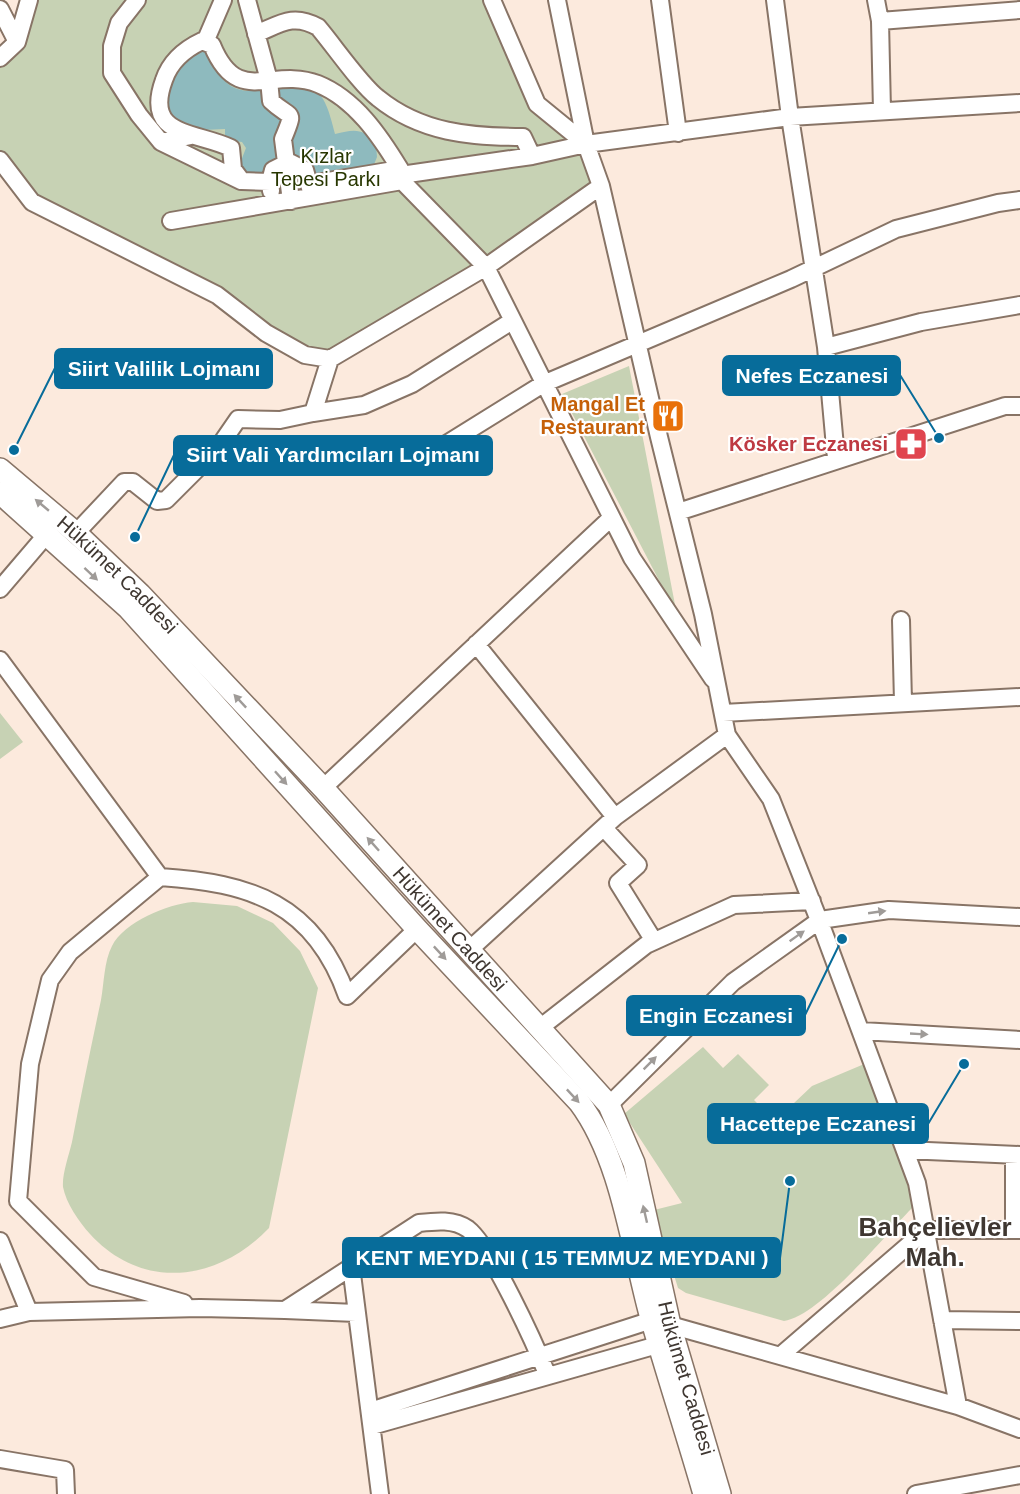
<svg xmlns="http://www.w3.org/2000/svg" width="1020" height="1494" viewBox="0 0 1020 1494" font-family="Arial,sans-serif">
	<rect width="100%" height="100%" fill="#fceadd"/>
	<path fill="#c7d2b4" d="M29,0H492L537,104L586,144L601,186L330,359L305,355L217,295L32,202L0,160V58Z
		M629,366L677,615L562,394Z
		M0,713L23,742L0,759Z
		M193,902L237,906L273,923L300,951L318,988L269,1228C219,1281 143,1292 90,1234C79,1222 66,1203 63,1187C62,1174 69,1155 72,1142C81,1095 91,1047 101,1000C104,984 104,961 112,946C124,922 168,904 193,902Z
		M703,1047L723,1068L738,1054L769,1085L754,1100L775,1121L812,1086L869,1062L916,1191L914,1206C886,1234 820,1316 784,1321L686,1293L678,1288L654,1210L682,1203L624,1114Z"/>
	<path fill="#8ebabe" d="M205,49C214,62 216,76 231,86C257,103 304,68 323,99C329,109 332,123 335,134C355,129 363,128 376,144L377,157L373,167L310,178L309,171L267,178L243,173L239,166L246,148L242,142L225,140V129C213,129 194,132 183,127C159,115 165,75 183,58C188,54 198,52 205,49Z"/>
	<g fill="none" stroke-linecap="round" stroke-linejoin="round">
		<defs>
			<path id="minor" d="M137,0L119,23L112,46V73L139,115L161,142
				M247,0L269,80L271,101C291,120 296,108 283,139L291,201
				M492,0L537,104L586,144
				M557,0L586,144L601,186L659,437L703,614L727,735L771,799L824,933L917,1183L958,1406
				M660,0L678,133
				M775,0L790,117L826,347L836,458
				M876,0L880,21L882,111
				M0,9L17,42
				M880,21L1020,10
				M256,34C280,24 293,13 318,27C335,47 360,84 378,98C421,133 471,137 523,137L532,156L586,144L790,117L1020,103
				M205,42L223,0
				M0,58L17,42L29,0
				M191,136L161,142L241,181
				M0,160L32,202L217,295L266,333L305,355L330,359L486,267L601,186
				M401,175L532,156
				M270,182L242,181L233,169L231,148C195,131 143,137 164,80C170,62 185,49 202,41L212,45C238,108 271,66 318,84C355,99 380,136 400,169L310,184
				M271,191L270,182L273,170L289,162L305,170L312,195
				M171,221L402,181L486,267L632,558L713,679
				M826,347L921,322L1020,305
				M330,359L313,413L364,405L412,384L512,321
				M330,465L440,448L543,384L791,279L896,229L998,203L1020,200
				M678,512L1005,406H1020
				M76,533L124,482H133L157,501L166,500L218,448L238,419L280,420L313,413
				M0,589L47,534
				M901,620L903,702
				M476,644L615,817
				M0,660L160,877C251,883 314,903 347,996L417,929
				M723,713L1020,697
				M323,788L611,518
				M604,828L638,865L618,883L654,941
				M160,877L70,952L50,980L30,1064L18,1201L94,1277L184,1303
				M468,951L615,817L727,735
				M541,1027L646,945L734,905L812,901
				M861,1031L1020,1040
				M609,1105L733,982L820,920L889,910L1020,917
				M905,1150L1020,1155
				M1014,1230V1155
				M0,1241L29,1312
				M351,1266L380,1494
				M285,1310L356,1313
				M0,1319L29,1312L200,1308L285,1310L419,1223C436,1221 454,1219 468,1229C491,1247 535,1344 547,1374
				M942,1320L1020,1321
				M670,1325L958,1406L1020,1429
				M780,1356L926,1230H1020
				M370,1411L652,1320
				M372,1426L661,1344
				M0,1459L65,1470L66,1494
				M916,1494L1020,1475"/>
			<g id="major">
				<path id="s1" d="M0,469L76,533L140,594L323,788L609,1105L634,1163L670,1325L720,1494"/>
				<path d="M0,493L128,608L417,929L579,1102C622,1159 632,1250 651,1318C668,1377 687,1435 704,1494"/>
			</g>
		</defs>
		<use href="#minor" stroke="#887466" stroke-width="20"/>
		<use href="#major" stroke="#887466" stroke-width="24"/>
		<use href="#minor" stroke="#fff" stroke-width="16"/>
		<use href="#major" stroke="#fff" stroke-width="21"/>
	</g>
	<defs><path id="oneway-solid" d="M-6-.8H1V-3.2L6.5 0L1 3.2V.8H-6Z" transform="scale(1.5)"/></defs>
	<g fill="#9f9b98">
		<use href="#oneway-solid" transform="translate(42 505) rotate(-140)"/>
		<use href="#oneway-solid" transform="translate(91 574) rotate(43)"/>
		<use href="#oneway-solid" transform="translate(240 701) rotate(-133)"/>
		<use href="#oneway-solid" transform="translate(281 778) rotate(48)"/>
		<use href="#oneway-solid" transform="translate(373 844) rotate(-132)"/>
		<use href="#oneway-solid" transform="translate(877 912) rotate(-8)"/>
		<use href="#oneway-solid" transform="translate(797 936) rotate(-35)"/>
		<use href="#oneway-solid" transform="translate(440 953) rotate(47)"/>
		<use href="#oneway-solid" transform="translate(919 1034) rotate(3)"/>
		<use href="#oneway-solid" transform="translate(650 1063) rotate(-45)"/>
		<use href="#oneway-solid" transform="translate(573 1096) rotate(47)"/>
		<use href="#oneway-solid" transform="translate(645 1214) rotate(-103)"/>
	</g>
	<defs>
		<symbol id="restaurant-square" viewBox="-11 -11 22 22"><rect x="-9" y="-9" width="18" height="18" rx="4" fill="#e8710a" stroke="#fff"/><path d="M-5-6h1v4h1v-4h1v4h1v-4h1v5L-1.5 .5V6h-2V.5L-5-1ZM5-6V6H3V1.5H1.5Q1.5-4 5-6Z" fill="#fff"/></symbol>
		<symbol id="pharmacy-square" viewBox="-11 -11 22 22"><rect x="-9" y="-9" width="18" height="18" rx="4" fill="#e0444e" stroke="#fff"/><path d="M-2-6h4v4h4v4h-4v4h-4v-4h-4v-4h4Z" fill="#fff"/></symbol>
	</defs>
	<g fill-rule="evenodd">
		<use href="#restaurant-square" x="649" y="397" width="38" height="38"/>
		<use href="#pharmacy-square" x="892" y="425" width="38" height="38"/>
	</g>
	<g text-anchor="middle" stroke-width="4.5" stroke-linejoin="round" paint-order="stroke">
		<g font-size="20" fill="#283701" stroke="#fff">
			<text x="326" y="163">Kızlar<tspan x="326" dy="23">Tepesi Parkı</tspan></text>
		</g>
		<g font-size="20" font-weight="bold" fill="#c56008" stroke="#fff" text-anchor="end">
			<text x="645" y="411">Mangal Et<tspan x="645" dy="23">Restaurant</tspan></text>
		</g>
		<g font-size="20" font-weight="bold" fill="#be3a42" stroke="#fff" text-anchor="end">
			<text x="888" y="451">Kösker Eczanesi</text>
		</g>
		<g font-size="20" fill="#3f3731" stroke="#fff">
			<text dy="7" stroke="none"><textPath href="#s1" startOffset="158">Hükümet Caddesi</textPath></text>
			<text dy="7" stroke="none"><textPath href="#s1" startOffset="644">Hükümet Caddesi</textPath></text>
			<text dy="7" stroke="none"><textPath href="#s1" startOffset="1166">Hükümet Caddesi</textPath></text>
		</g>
		<g font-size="26" font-weight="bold" fill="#3f3731" stroke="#fff">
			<text x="935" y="1236">Bahçelievler<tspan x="935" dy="30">Mah.</tspan></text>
		</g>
	</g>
	<path fill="none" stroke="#076c9a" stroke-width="2" d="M14 450L55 368M939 438L900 375M135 537L174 455M842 939L805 1015M964 1064L928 1124M790 1181L780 1258"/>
	<g fill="#076c9a" stroke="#fff" stroke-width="2">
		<circle cx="14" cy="450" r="6"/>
		<circle cx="939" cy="438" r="6"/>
		<circle cx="135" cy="537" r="6"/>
		<circle cx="842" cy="939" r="6"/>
		<circle cx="964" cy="1064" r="6"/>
		<circle cx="790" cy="1181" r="6"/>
	</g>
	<g fill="#076c9a" stroke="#076c9a" stroke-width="2">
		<rect x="55" y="349" width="217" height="39" rx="6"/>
		<rect x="723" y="356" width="177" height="39" rx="6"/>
		<rect x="174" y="436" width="318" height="39" rx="6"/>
		<rect x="627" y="996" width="178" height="39" rx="6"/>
		<rect x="708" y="1104" width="220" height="39" rx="6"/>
		<rect x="343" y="1238" width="437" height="39" rx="6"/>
	</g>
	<g font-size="21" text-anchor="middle" font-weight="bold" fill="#fff">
		<text x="164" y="376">Siirt Valilik Lojmanı</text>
		<text x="812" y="383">Nefes Eczanesi</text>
		<text x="333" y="462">Siirt Vali Yardımcıları Lojmanı</text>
		<text x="716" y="1023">Engin Eczanesi</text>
		<text x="818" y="1131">Hacettepe Eczanesi</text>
		<text x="562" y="1265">KENT MEYDANI ( 15 TEMMUZ MEYDANI )</text>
	</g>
</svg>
